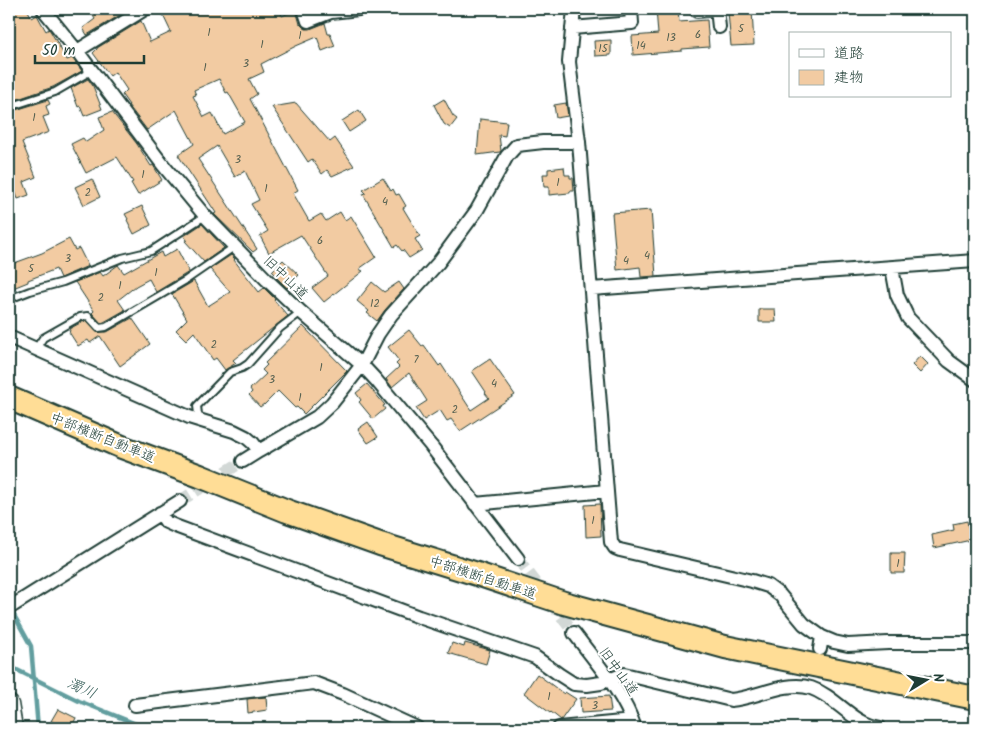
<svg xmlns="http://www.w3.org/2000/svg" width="984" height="737" viewBox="0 0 984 737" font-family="Kalam,'Klee One',sans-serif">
	<rect width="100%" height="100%" fill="#fff"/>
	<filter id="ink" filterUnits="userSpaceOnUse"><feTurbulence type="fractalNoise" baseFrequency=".02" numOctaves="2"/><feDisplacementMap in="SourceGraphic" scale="10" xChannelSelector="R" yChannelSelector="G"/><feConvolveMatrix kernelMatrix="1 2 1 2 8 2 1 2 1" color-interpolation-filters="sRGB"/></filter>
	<g filter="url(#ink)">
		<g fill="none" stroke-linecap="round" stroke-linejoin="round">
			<path stroke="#629e9f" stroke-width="4.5" d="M10,608L31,646L38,728
				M9,666L79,701L146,728"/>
		</g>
		<path fill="#f2cba2" stroke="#1f3d34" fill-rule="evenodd" d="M9,9H27L32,18L37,15L46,31L49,29L51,32L67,60L72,58L82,71L53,87L9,102Z
			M89,9H130L87,35L83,28L95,19Z
			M160,9H280L282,16L296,10L300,24L303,27L306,29H310L325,23L328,34H330L335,46L322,51L317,37L296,46L261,64L264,72L249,79L257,94L250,99L298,190L293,193L309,221L321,214L326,221L340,212L345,220L351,216L376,257L359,269L363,271L324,302L312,288L328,276L301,235L269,253L260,236L268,231L251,204L259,200L245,171L235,177L217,146L198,159L257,249L253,252L214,214L216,213L180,158L178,155L194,144L176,110L147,130L128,105H129L122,95L127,90L115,72L110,76L93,53L97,49V48L141,21L150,42L171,32ZM219,79L226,93L228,92L245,122L223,134L212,113L204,117L193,96L196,95L194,90Z
			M656,9H678L679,22L707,20L709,47L682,49V51L633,55L632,36L658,34Z
			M752,10L754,45L731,46L728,12Z
			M611,40V55L595,56L594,41Z
			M88,79L93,86L102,109L84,116L80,106L78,107L71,88Z
			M444,99L453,116L457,119L450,128L444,124L434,105Z
			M48,100L50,104L46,106L49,115L43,117L49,132L22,142L36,177L24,182L29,195L18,199L9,175V112Z
			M296,103L330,142L335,138L354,166L332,176L327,170L322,174L312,159L308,162L272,107Z
			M566,103L568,116L556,118L554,105Z
			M359,110L366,121L349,132L342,121Z
			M112,112L137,144L151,166L153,165L162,180L138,195L131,183L133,182L117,157L86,173L71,144L83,138L86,142L104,130L99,117Z
			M480,119L507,122L505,136L499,135L501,151L500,152L477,155Z
			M564,167L565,175H570V178H573L574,191H570V193H569L549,195V187H544L543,174H548V169Z
			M383,178L391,191L393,189L396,195L399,194L406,206L403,208L420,236L415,239L422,250L409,258L403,250L402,251L397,245L394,247L363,194L366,193L363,190Z
			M92,179L100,197L84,205L75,187Z
			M142,206L151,225L134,234L127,220L128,219L125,214Z
			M651,210L656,276L641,277L640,267L617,270L612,213Z
			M202,224L224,248L204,262L185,241L187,240L184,236Z
			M69,239L75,250L79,248L88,266L60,278L56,269L28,280V282L13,288L9,278V265L42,253Z
			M177,249L189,272L156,292L149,279L136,286L118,300L125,310L104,322L101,323L92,313L94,311L75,282L100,272L103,276L118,265L124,273L161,252L163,257Z
			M231,255L235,259L234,260L259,292L264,288L275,299L274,300L288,316L233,360L236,363L225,370L216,358L213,360L194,332L186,340L176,330L187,319L172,294L194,281L208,306L230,292L210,269Z
			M283,260L299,275L287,288L276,277L277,276L272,271Z
			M372,282L384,292L399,282L404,289L385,310L377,321L367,313L369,311L357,301Z
			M759,309H775L776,322H759Z
			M132,318L150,344L120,366L100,336L90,343L88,340L78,346L69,332L70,331L69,329L82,322L86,321L97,332H107Z
			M303,326L347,371L304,414L297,407L295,408L278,391L264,405V404L260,407L249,395L252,392L250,389L266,374L262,370L267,365L265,363Z
			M409,330L422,346L424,345L439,366L441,364L471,410L489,398L485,393L486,392L472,371L490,359L515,395L460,431L451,419L447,421L440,410L424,420L416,408L427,401L409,373L392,387L386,379L399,367L396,364L399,361L388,347Z
			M920,356L928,364L920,373L912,365Z
			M367,384L385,405L383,406L385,409L373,419L359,402L361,400L356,393Z
			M368,422L378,437L368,443L358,429Z
			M600,504L601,536L586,537L585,505Z
			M967,521L971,540L934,548L932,535L954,530L953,524Z
			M891,553H905L904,573H891Z
			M452,643L464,647L465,643L490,650L486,664L448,653Z
			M537,674L564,694L565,692L576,699L561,720L551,712L550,713L524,693Z
			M609,696L611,711L581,713L580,698Z
			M266,697L267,710L248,713L247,699Z
			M58,709L76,718L71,728H65L51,721Z"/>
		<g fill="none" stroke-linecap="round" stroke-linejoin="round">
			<path stroke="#d2d8d6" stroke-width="12" stroke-dasharray="12 6" stroke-linecap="butt" d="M180,501L243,461
				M518,559L574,633"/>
			<defs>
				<path id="lane" d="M9,107L55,92L91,71
					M9,299L30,291L63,282L122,258L151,251L205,216
					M37,348L39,344L43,338L80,317L88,316L99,328L106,327L186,280L234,247
					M200,420L198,414L197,406L230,372L242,368L248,364L280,328L301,312"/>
				<path id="street" d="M43,9L77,51L163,165L205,216L267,280L301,312L362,365L376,380L431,446L518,559
					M304,9L308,21L331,12L359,9
					M574,9L569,62L579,142L611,542L615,548L620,550L752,581L768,586L780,595L804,624L822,637
					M717,9L719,27
					M697,11L717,9
					M572,28L632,23L631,9
					M77,51L145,9
					M892,268L897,295L908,318L949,361L975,380
					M591,289L975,261
					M9,337L189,417L234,431L246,437L253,443L259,451L317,417L332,403L362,365L378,334L391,315L438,263L477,210L507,156L517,145L543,142H579
					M243,461L259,451
					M475,504L606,491
					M160,513L166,522L175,526L419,617L535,657L560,675L574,684L587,685L601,683L624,674L731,700C756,698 786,680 811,688C837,697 851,723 880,728
					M9,608L180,501
					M574,633C597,664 623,692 635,728
					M820,649L822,637L834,642L848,645L888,643H975
					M135,705L314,683L343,694L417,728
					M559,728L632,721"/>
				<path id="secondary" d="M9,704L13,728"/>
				<path id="highway" d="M9,398L122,447L200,476L287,511L380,544L477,574L564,603L725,647L975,698"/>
			</defs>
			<use href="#lane" stroke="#1f3d34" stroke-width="10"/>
			<use href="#street" stroke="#1f3d34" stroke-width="16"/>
			<use href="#secondary" stroke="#1f3d34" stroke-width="21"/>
			<use href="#highway" stroke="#1f3d34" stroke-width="26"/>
			<use href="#lane" stroke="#fff" stroke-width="6"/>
			<use href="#street" stroke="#fff" stroke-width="12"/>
			<use href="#secondary" stroke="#fff" stroke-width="18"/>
			<use href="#highway" stroke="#ffdd96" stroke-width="22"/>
		</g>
	</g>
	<g text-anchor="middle" stroke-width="4" stroke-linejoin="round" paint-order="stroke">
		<g font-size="11" fill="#546050">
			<text x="741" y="32">5</text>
			<text x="209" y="36">1</text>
			<text x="698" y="38">6</text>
			<text x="300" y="39">1</text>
			<text x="671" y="41">13</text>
			<text x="262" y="48">1</text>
			<text x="641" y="49">14</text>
			<text x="603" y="52">15</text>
			<text x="246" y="67">3</text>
			<text x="205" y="71">1</text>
			<text x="34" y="121">1</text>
			<text x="238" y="163">3</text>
			<text x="143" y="178">1</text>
			<text x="558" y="186">1</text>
			<text x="266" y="192">1</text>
			<text x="88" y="196">2</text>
			<text x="385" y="205">4</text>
			<text x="320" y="244">6</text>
			<text x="647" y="259">4</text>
			<text x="68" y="262">3</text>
			<text x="626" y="264">4</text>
			<text x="31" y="272">5</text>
			<text x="156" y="276">1</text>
			<text x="120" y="289">1</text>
			<text x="101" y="301">2</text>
			<text x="375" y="307">12</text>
			<text x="214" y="348">2</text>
			<text x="416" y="363">7</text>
			<text x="321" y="371">1</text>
			<text x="272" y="383">3</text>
			<text x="494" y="387">4</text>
			<text x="300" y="401">1</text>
			<text x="455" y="413">2</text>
			<text x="593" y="524">1</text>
			<text x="898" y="567">1</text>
			<text x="549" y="700">1</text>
			<text x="595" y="709">3</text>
		</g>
		<g font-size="14" fill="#1f3d34" stroke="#fff">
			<text transform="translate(286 277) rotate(44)" y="5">旧中山道</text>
			<text transform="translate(103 437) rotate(22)" y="5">中部横断自動車道</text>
			<text transform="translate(483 577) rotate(18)" y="5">中部横断自動車道</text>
			<text transform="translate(619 671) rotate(55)" y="5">旧中山道</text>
		</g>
		<g font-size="15" font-style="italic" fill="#355d58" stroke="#fff">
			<text transform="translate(82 688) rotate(25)" y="5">濁川</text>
		</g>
	</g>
	<rect width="984" height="737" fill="none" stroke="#fff" stroke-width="30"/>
	<rect x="15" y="15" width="954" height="707" fill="none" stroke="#1f3d34" stroke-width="2" filter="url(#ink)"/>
	<rect x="789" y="32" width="162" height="65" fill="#ffffff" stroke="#a5b1ae"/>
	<rect x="799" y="49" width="25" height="8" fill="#ffffff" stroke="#a5b1ae"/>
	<text x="834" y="58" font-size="15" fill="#1f3d34">道路</text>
	<rect x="799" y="70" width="25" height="15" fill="#f2cba2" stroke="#a5b1ae"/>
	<text x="834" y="82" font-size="15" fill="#1f3d34">建物</text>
	<g transform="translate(926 680) rotate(80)" stroke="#ffffff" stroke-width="4" paint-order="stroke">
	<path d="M0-4L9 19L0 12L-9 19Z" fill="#1f3d34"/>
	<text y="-8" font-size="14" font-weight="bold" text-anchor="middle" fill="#1f3d34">N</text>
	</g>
	<path d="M35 55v8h109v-8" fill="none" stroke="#1f3d34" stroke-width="2.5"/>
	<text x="42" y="55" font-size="15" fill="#1f3d34" stroke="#ffffff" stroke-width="4" paint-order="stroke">50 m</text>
</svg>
